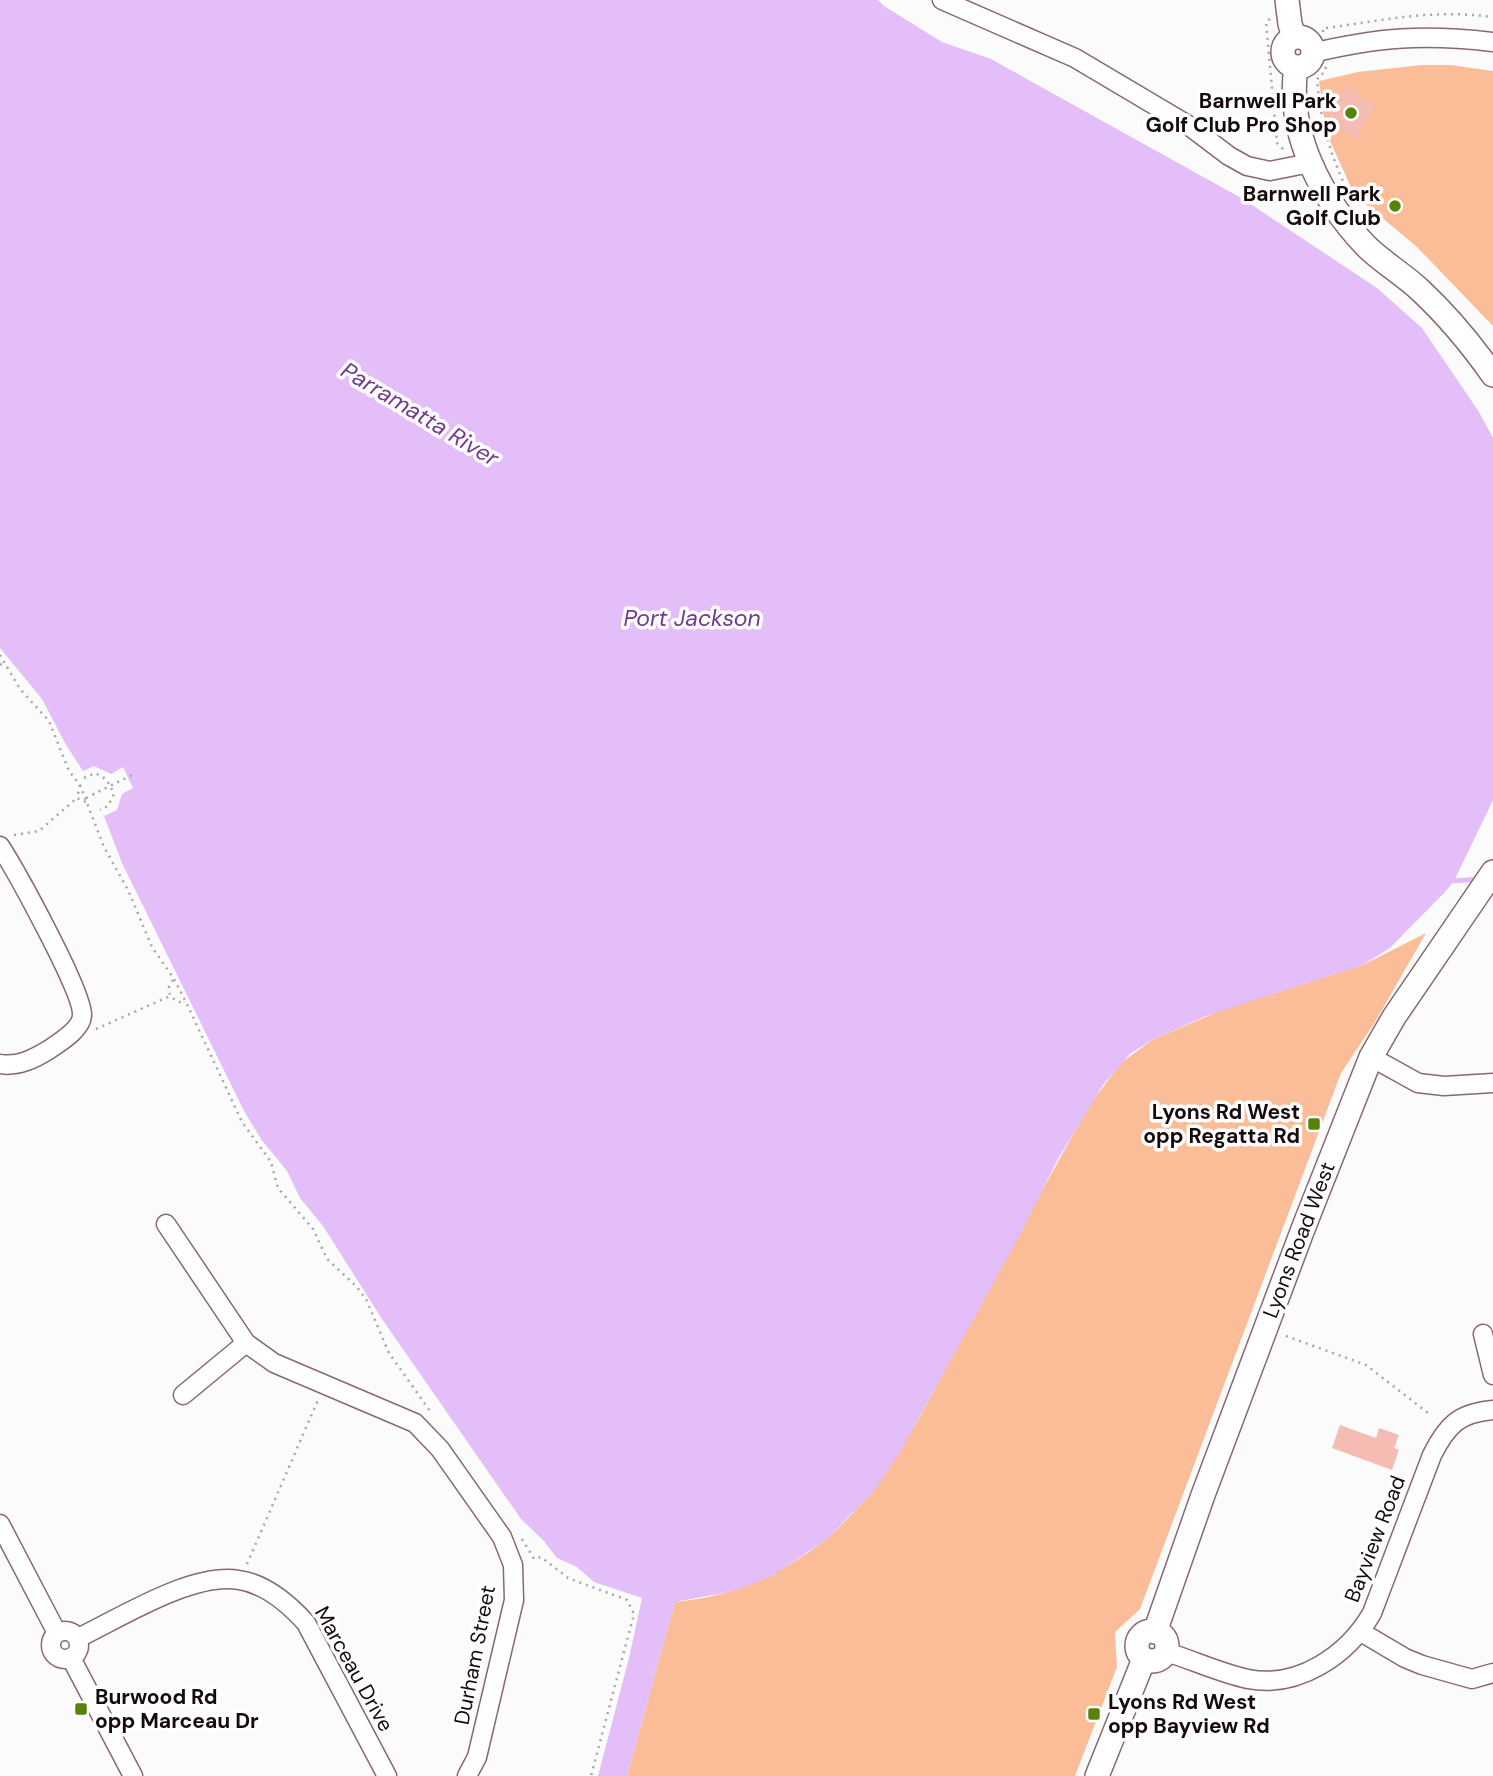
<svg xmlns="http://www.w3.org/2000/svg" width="1493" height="1776" viewBox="0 0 1493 1776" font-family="'DM Sans',sans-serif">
	<rect width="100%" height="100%" fill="#fbfbfb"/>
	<path fill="#fabd97" d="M1422,65H1450L1493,71V326L1418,248L1354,194L1326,132L1319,81L1358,72Z
		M1426,933L1375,1022L1341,1073L1140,1609L1115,1632L1117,1667L1075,1776H627L675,1602C719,1597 746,1588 785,1567C876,1516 913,1428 961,1340C997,1273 1033,1207 1070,1140L1091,1103L1121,1063L1152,1040L1224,1009L1363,965Z"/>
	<path fill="#e3bef9" d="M0,0H878L884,6L942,42L991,59L1243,199L1377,288L1422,328L1479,412L1493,438V800L1454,881L1444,893L1390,948L1363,965L1206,1016L1152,1040L1130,1054L1103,1085L1058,1159L1016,1242L900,1452L874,1491L827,1539L772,1576L734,1591L675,1602L627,1776H598L629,1658L642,1598L594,1582L577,1567L557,1558L543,1540L521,1519L382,1319L323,1226L300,1198L287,1171L261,1139L244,1111L122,863L104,816L83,771L66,745L42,699L0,648Z"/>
	<path fill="#fbfbfb" d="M94,766L111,774L123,767L133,788L122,794L117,810L104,816L83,771Z"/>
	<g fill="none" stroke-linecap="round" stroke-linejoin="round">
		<path stroke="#e3bef9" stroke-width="5" d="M1454,881L1479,879"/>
	</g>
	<path fill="#f5bcb3" d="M1345,86L1376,106L1356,139L1325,120Z
		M1340,1425L1376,1438L1379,1428L1399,1435L1394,1448L1399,1450L1392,1470L1332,1448Z"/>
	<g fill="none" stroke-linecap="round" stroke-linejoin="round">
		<defs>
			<path id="minor" d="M942,0L1075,58L1188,125L1229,156L1247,166L1270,171L1310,163
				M1312,53C1379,37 1424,34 1493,42
				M0,846C16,871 83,992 82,1015C82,1029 60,1042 50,1049C34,1059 18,1067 0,1064
				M1371,1057L1418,1083L1444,1086L1493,1083
				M166,1224L246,1343L274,1363L415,1423L440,1449L502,1537L513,1565L514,1600L477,1757L467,1776
				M1483,1334L1493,1375
				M183,1395L246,1343
				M0,1524L57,1633
				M51 1645a14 14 0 1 1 28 0a14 14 0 1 1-28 0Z
				M1361,1632L1405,1658L1422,1665L1472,1679L1493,1673
				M78,1638C120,1618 192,1572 239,1580C266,1584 288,1603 306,1623L387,1776
				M1166,1652C1193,1660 1220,1673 1248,1679C1298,1689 1348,1655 1372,1613L1432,1455C1447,1425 1459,1413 1493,1410
				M71,1658L133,1776"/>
			<path id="major" d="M1287,0L1290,24L1294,37
				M1283 52a15 15 0 1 1 30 0a15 15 0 1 1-30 0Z
				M1296,67C1286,132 1322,200 1366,246C1382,262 1403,274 1420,290C1448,316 1471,344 1493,375
				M1137 1646a15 15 0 1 1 30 0a15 15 0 1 1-30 0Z
				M1155,1632L1203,1495L1303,1229L1371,1057L1394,1017L1493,872
				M1097,1776L1144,1659"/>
		</defs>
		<use href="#minor" stroke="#896870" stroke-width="21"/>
		<use href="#major" stroke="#896870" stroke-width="26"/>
		<path stroke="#a9a4a5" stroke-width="2.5" stroke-dasharray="2 5" stroke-linecap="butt" d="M1270,19L1266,22L1277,143L1284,150
			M1323,32V28H1326C1386,20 1431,9 1493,17
			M1326,67L1324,73L1320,75L1317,80C1320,116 1328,148 1343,181
			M0,655L20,689L49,721L69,771L80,785L104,847L128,890L152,947L174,979L186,1002L242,1122L271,1162L278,1188L313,1229L327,1259L356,1286L366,1299L389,1353L432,1414
			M0,664L7,667
			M84,778L95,773C107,778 109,783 114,794L108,806L100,810
			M80,785L77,798L88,803
			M86,798L132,775
			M14,835L39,831L77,798
			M173,980L169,986L170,996L178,1002H186
			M96,1029L170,996
			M1286,1336L1366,1365L1428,1413
			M522,1539L534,1559L541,1557L568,1578L627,1600L634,1614L591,1776
			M247,1564L318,1400"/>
		<use href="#minor" stroke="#fff" stroke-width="18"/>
		<use href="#major" stroke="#fff" stroke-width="23"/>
	</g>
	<g fill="#57820c" stroke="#fff" stroke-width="2.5">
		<circle cx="1351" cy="113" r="7"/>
		<circle cx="1395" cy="206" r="7"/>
		<rect x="1307" y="1117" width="14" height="14" rx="3.5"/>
		<rect x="74" y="1702" width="14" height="14" rx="3.5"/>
		<rect x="1087" y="1707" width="14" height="14" rx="3.5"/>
	</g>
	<g text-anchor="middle" stroke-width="7" stroke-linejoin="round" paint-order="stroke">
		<g font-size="21" font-weight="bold" fill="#160a0d" stroke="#fff" text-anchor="end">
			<text x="1337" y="108">Barnwell Park<tspan x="1337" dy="24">Golf Club Pro Shop</tspan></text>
			<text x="1381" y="201">Barnwell Park<tspan x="1381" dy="24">Golf Club</tspan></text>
			<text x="1300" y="1119">Lyons Rd West<tspan x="1300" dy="24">opp Regatta Rd</tspan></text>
			<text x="95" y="1704" text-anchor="start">Burwood Rd<tspan x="95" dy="24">opp Marceau Dr</tspan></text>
			<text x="1108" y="1709" text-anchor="start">Lyons Rd West<tspan x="1108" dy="24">opp Bayview Rd</tspan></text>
		</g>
		<g font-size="21" fill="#160a0d" stroke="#fff">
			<text transform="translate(1299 1240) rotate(-69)" y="7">Lyons Road West</text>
			<text transform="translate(1375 1539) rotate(-69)" y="7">Bayview Road</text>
			<text transform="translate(475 1655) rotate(-79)" y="7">Durham Street</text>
			<text transform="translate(354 1669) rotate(61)" y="7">Marceau Drive</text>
		</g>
		<g font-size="23" font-style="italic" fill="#723a8f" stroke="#fff">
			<text transform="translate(420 414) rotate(31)" y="8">Parramatta River</text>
			<text x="692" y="626">Port Jackson</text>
		</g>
	</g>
</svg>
